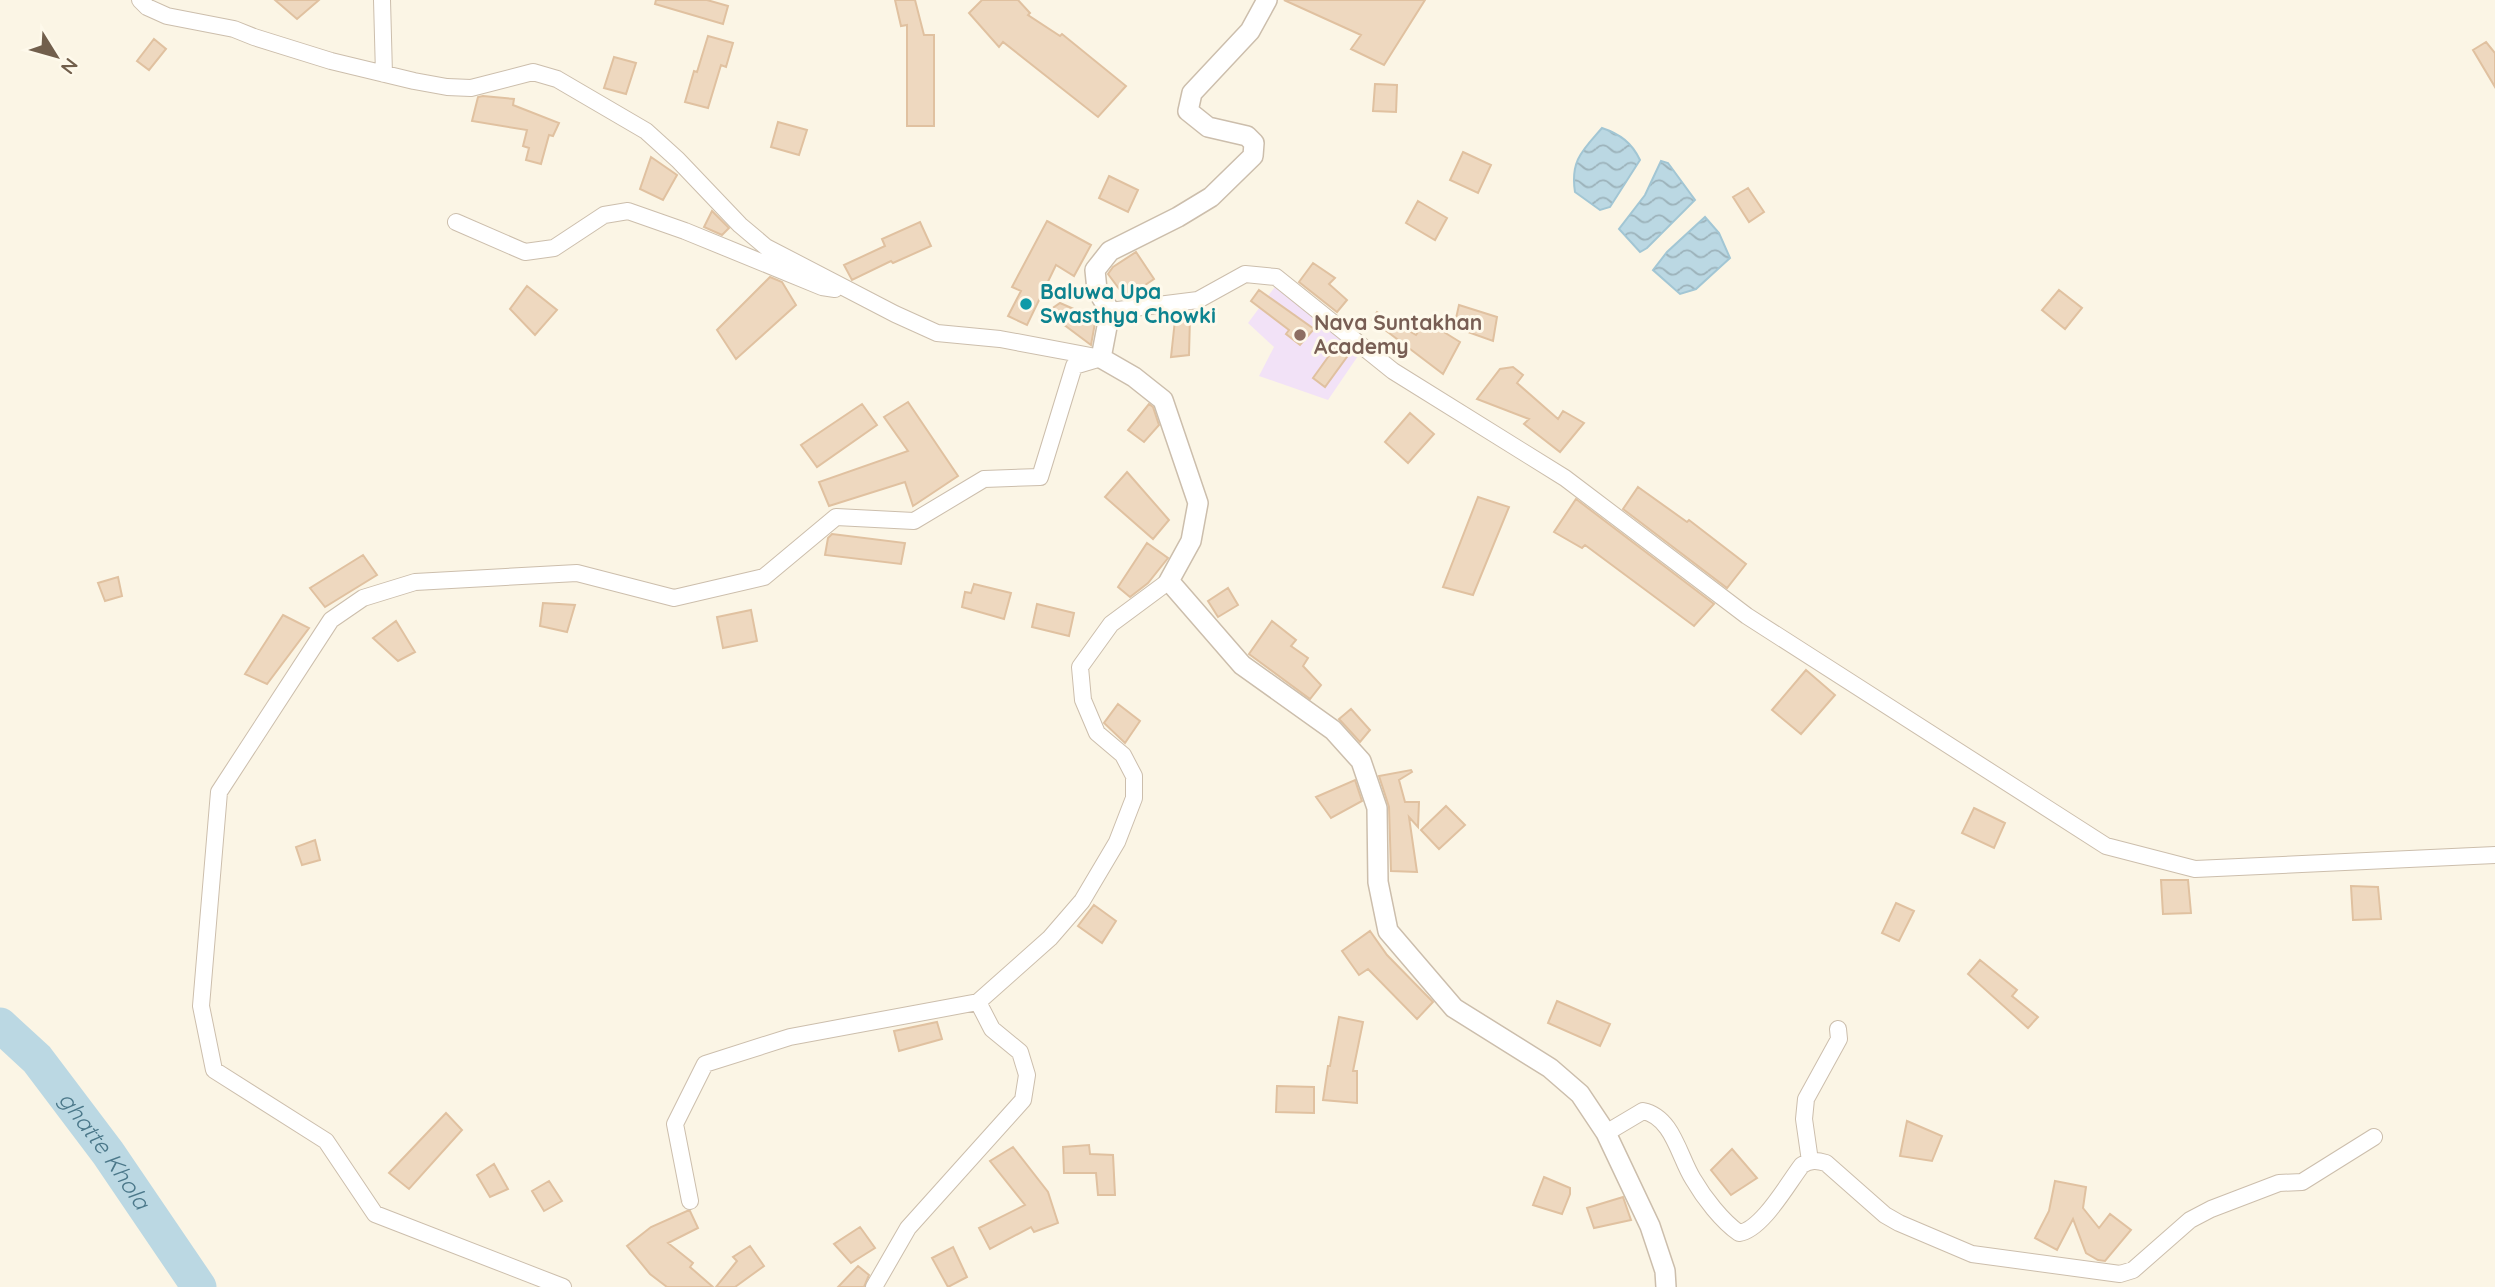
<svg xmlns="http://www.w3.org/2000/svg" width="2495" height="1287" viewBox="0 0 2495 1287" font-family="Quicksand,sans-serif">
	<defs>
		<pattern id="water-waves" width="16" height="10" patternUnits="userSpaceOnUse" patternTransform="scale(1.75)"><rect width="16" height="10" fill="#bbd8e3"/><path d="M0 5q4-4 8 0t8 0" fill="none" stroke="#9cb2ba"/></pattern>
	</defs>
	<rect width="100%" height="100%" fill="#fbf5e5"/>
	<path fill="#f2e2f7" d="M1277,284L1360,353L1328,400L1259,376L1274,347L1248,323Z"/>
	<path fill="url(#water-waves)" stroke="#a2c6d4" stroke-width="2" d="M1602,128C1620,134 1632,143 1640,160L1610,207L1600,210L1575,192C1570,160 1583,150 1602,128Z
		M1661,161L1668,163L1695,200L1647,248L1640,252L1619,229L1645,195Z
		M1705,217L1719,233L1730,258L1696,289L1680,294L1653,270L1667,252Z"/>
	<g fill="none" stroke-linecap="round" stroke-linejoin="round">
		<path stroke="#bbd8e3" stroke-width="35" id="s1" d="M0,1025L37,1059L108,1153L199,1287"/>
	</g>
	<path fill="#eed8bf" stroke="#e0c1a0" stroke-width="2" d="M275,0H319L297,19Z
		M656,0H707L728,6L723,24L655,4Z
		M895,0H915L924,35H934V126H907V25L901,26Z
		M982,0H1018L1030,13L1028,15L1060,36L1062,34L1126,86L1098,117L1003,42L999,47L969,13Z
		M1284,0H1425L1384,65L1351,49L1361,35Z
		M708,36L733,43L726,67L721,65L708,108L685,102L694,71L697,72Z
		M154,39L166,49L149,70L137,61Z
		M2486,42L2495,53V87L2473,50Z
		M614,57L636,63L626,94L604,88Z
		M1375,84L1397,85L1396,112L1373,111Z
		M483,96L514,99L513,105L559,123L553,136L549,135L541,164L526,160L529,148L523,146L527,130L472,121L478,97Z
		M778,122L807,130L799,155L771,147Z
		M1463,152L1491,165L1478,193L1450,180Z
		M651,157L677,175L663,200L640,189Z
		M1109,176L1138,190L1128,212L1099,198Z
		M1748,188L1764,212L1749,222L1733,197Z
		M1418,201L1447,218L1435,240L1406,223Z
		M712,211L729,228L722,235L704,227Z
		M1047,221L1091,245L1074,276L1056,265L1027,325L1008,316L1021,291L1012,287Z
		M920,222L931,246L893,263L891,261L852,280L844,265L885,246L882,239Z
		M1136,252L1154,279L1126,298L1108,274L1113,267Z
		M1313,263L1335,278L1329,284L1347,300L1337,312L1299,282Z
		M770,277L782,282L796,305L736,359L717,330Z
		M527,286L557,310L535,335L510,309Z
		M1259,290L1314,329L1300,345L1286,334L1289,330L1251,301Z
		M2059,290L2082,308L2065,329L2042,310Z
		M1060,303L1081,312L1079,314L1095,323L1091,345L1047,312Z
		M1459,305L1497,317L1493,341L1454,327Z
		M1377,312L1416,335L1426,321L1460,342L1443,374L1372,320Z
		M1190,317L1189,355L1171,357L1175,320Z
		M1336,346L1349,354L1325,387L1313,378Z
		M1513,367L1523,375L1517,383L1558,419L1563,411L1584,423L1560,452L1524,424L1529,419L1477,399L1500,369Z
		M908,402L958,476L913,506L905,482L829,506L819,482L908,451L884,417Z
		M862,404L877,425L817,467L801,445Z
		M1149,404L1153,407L1159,425L1144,442L1128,430Z
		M1410,413L1434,434L1408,463L1385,442Z
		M1127,472L1169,520L1153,539L1105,497Z
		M1638,487L1687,522L1689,520L1746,564L1727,588L1623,509Z
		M1478,497L1509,507L1473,595L1443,587Z
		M1576,499L1714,604L1694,626L1585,545L1582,548L1554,532Z
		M832,534L905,543L901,564L825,555L828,538Z
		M1147,543L1168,558L1148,583L1130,597L1118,587Z
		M363,555L377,575L325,607L310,588Z
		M118,577L122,596L105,601L98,583Z
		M974,584L1011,593L1004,619L962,607L965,592L971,593Z
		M1228,588L1238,605L1218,617L1208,601Z
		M543,603L575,605L567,632L540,626Z
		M1037,604L1074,613L1069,636L1032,627Z
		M751,610L757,641L723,648L717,617Z
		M283,615L309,628L267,684L245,674Z
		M396,621L415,652L398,661L373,638Z
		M1272,621L1296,640L1291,646L1308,658L1303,666L1321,685L1310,699L1249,654Z
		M1806,670L1835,695L1801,734L1772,710Z
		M1118,704L1140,721L1125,743L1104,723Z
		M1351,709L1370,730L1360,742L1339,719Z
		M1411,770L1412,772L1399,780L1405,802H1419L1418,827L1409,817L1417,872L1391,871L1389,807L1379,776Z
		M1355,780L1362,801L1331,818L1316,797Z
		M1446,806L1465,825L1439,849L1421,830Z
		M1974,808L2005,823L1994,848L1962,833Z
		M315,840L320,860L302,865L296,847Z
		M2161,880H2188L2191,913L2163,914Z
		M2351,886L2378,887L2381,919L2353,920Z
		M1896,903L1914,911L1899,941L1882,933Z
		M1094,905L1116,921L1102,943L1078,926Z
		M1370,931L1387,955L1433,1002L1417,1019L1368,969L1359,975L1342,951Z
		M1980,960L2017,990L2012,996L2038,1017L2028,1028L1968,974Z
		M1557,1001L1610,1024L1600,1046L1548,1023Z
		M1339,1017L1363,1022L1353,1071H1357V1103L1323,1100L1328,1066H1330Z
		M937,1022L942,1039L899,1051L894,1031Z
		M1277,1086L1314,1087V1113L1276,1112Z
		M446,1113L462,1130L409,1189L389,1173Z
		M1907,1121L1942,1136L1932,1161L1900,1156Z
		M1089,1145L1090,1154L1113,1155L1115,1195H1098L1096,1173H1064L1063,1147Z
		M1013,1147L1048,1192L1058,1223L1034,1232L1031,1227L990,1249L979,1228L1025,1205L990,1161Z
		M1732,1149L1757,1178L1731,1195L1711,1170Z
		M494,1164L508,1189L490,1197L477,1175Z
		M1544,1177L1570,1188V1194L1562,1214L1533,1205Z
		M549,1181L562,1201L544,1211L532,1191Z
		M2055,1181L2086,1187L2083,1208L2099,1228L2110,1214L2131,1230L2105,1261L2098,1260L2086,1253L2073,1219L2057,1250L2035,1238L2049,1211Z
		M1623,1197L1631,1220L1594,1228L1587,1208Z
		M687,1211H690L698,1228L668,1243L693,1263L690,1267L713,1287H667L650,1274L627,1246L651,1227Z
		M860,1227L875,1248L851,1263L834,1244Z
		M750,1246L764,1266L735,1287H716L737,1261L733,1257Z
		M953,1247L967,1277L948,1287L932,1258Z
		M858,1266L869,1275L864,1287H838Z"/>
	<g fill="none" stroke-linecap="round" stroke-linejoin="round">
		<defs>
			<path id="minor" d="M140,0L147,7L167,16L234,29L254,37L331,61L414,81L447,87L471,88L533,72L557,79L646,131L678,160L740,225L766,247L895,314L937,333L1000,339L1096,357
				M382,0L384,74
				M456,222L525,252L554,248L604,215L628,211L685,231L822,287L835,289
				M1110,311L1198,300L1245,274L1276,277L1393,371L1565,478L1747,616L2106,846L2195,869L2495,855
				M1606,1133L1643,1111C1673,1117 1679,1157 1693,1179C1704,1198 1722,1221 1739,1233C1762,1230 1788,1183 1802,1165C1811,1160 1816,1160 1826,1163L1885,1215L1899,1223L1972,1254L2120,1274L2133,1270L2190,1220L2211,1209L2279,1183L2302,1182L2374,1137
				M1810,1161L1804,1119L1806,1099L1839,1039L1838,1029
				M690,1201L675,1124L705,1064L790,1037L978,1002L1050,938L1082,901L1117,842L1134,798V776L1123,755L1097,733L1083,700L1080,667L1111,624L1169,581
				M563,1287L375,1214L326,1141L214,1070L201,1006L219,792L331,620L363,598L415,582L577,573L674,598L764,577L836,517L914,521L984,479L1040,477L1074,366L1101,358
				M874,1287L908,1228L1023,1100L1027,1075L1020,1052L992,1029L978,1002"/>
			<path id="tertiary" d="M1267,0L1250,31L1192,93L1188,111L1208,127L1247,136L1254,143L1253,156L1211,197L1178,217L1110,251L1095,270L1097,290L1110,311L1101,358L1134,377L1163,400L1198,503L1191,541L1169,581L1242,665L1333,730L1361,761L1377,808L1378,882L1388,931L1454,1008L1550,1068L1580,1094L1606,1133L1650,1226L1665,1271L1666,1287"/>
		</defs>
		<use href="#minor" stroke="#ccbeac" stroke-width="18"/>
		<use href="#tertiary" stroke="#ccbeac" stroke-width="22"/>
		<use href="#minor" stroke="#fff" stroke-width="16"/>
		<use href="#tertiary" stroke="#fff" stroke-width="19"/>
	</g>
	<circle fill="#0f9aa8" stroke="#fef9eb" stroke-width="2.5" cx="1026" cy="304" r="7"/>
	<circle fill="#8d6e63" stroke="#fef9eb" stroke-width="2.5" cx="1300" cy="335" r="7"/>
	<g text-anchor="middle" stroke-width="6" stroke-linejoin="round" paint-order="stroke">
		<g font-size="21" font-weight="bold" fill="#0d838f" stroke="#fef9eb" text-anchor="start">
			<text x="1040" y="299">Baluwa Upa<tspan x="1040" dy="24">Swasthya Chowki</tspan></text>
		</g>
		<g font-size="21" font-weight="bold" fill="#785e54" stroke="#fef9eb" text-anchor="start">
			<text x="1314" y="330">Nava Suntakhan<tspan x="1314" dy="24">Academy</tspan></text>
		</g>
		<g font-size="23" font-style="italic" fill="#4b788a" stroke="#fef9eb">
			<text dy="8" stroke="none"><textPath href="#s1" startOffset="164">ghatte Khola</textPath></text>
		</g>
	</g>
	<g transform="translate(56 56) rotate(127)" stroke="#fef9eb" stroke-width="5" paint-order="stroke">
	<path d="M0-5L12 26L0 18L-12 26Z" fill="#725f4c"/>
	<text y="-10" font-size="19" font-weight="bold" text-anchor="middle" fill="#725f4c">N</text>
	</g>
</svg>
